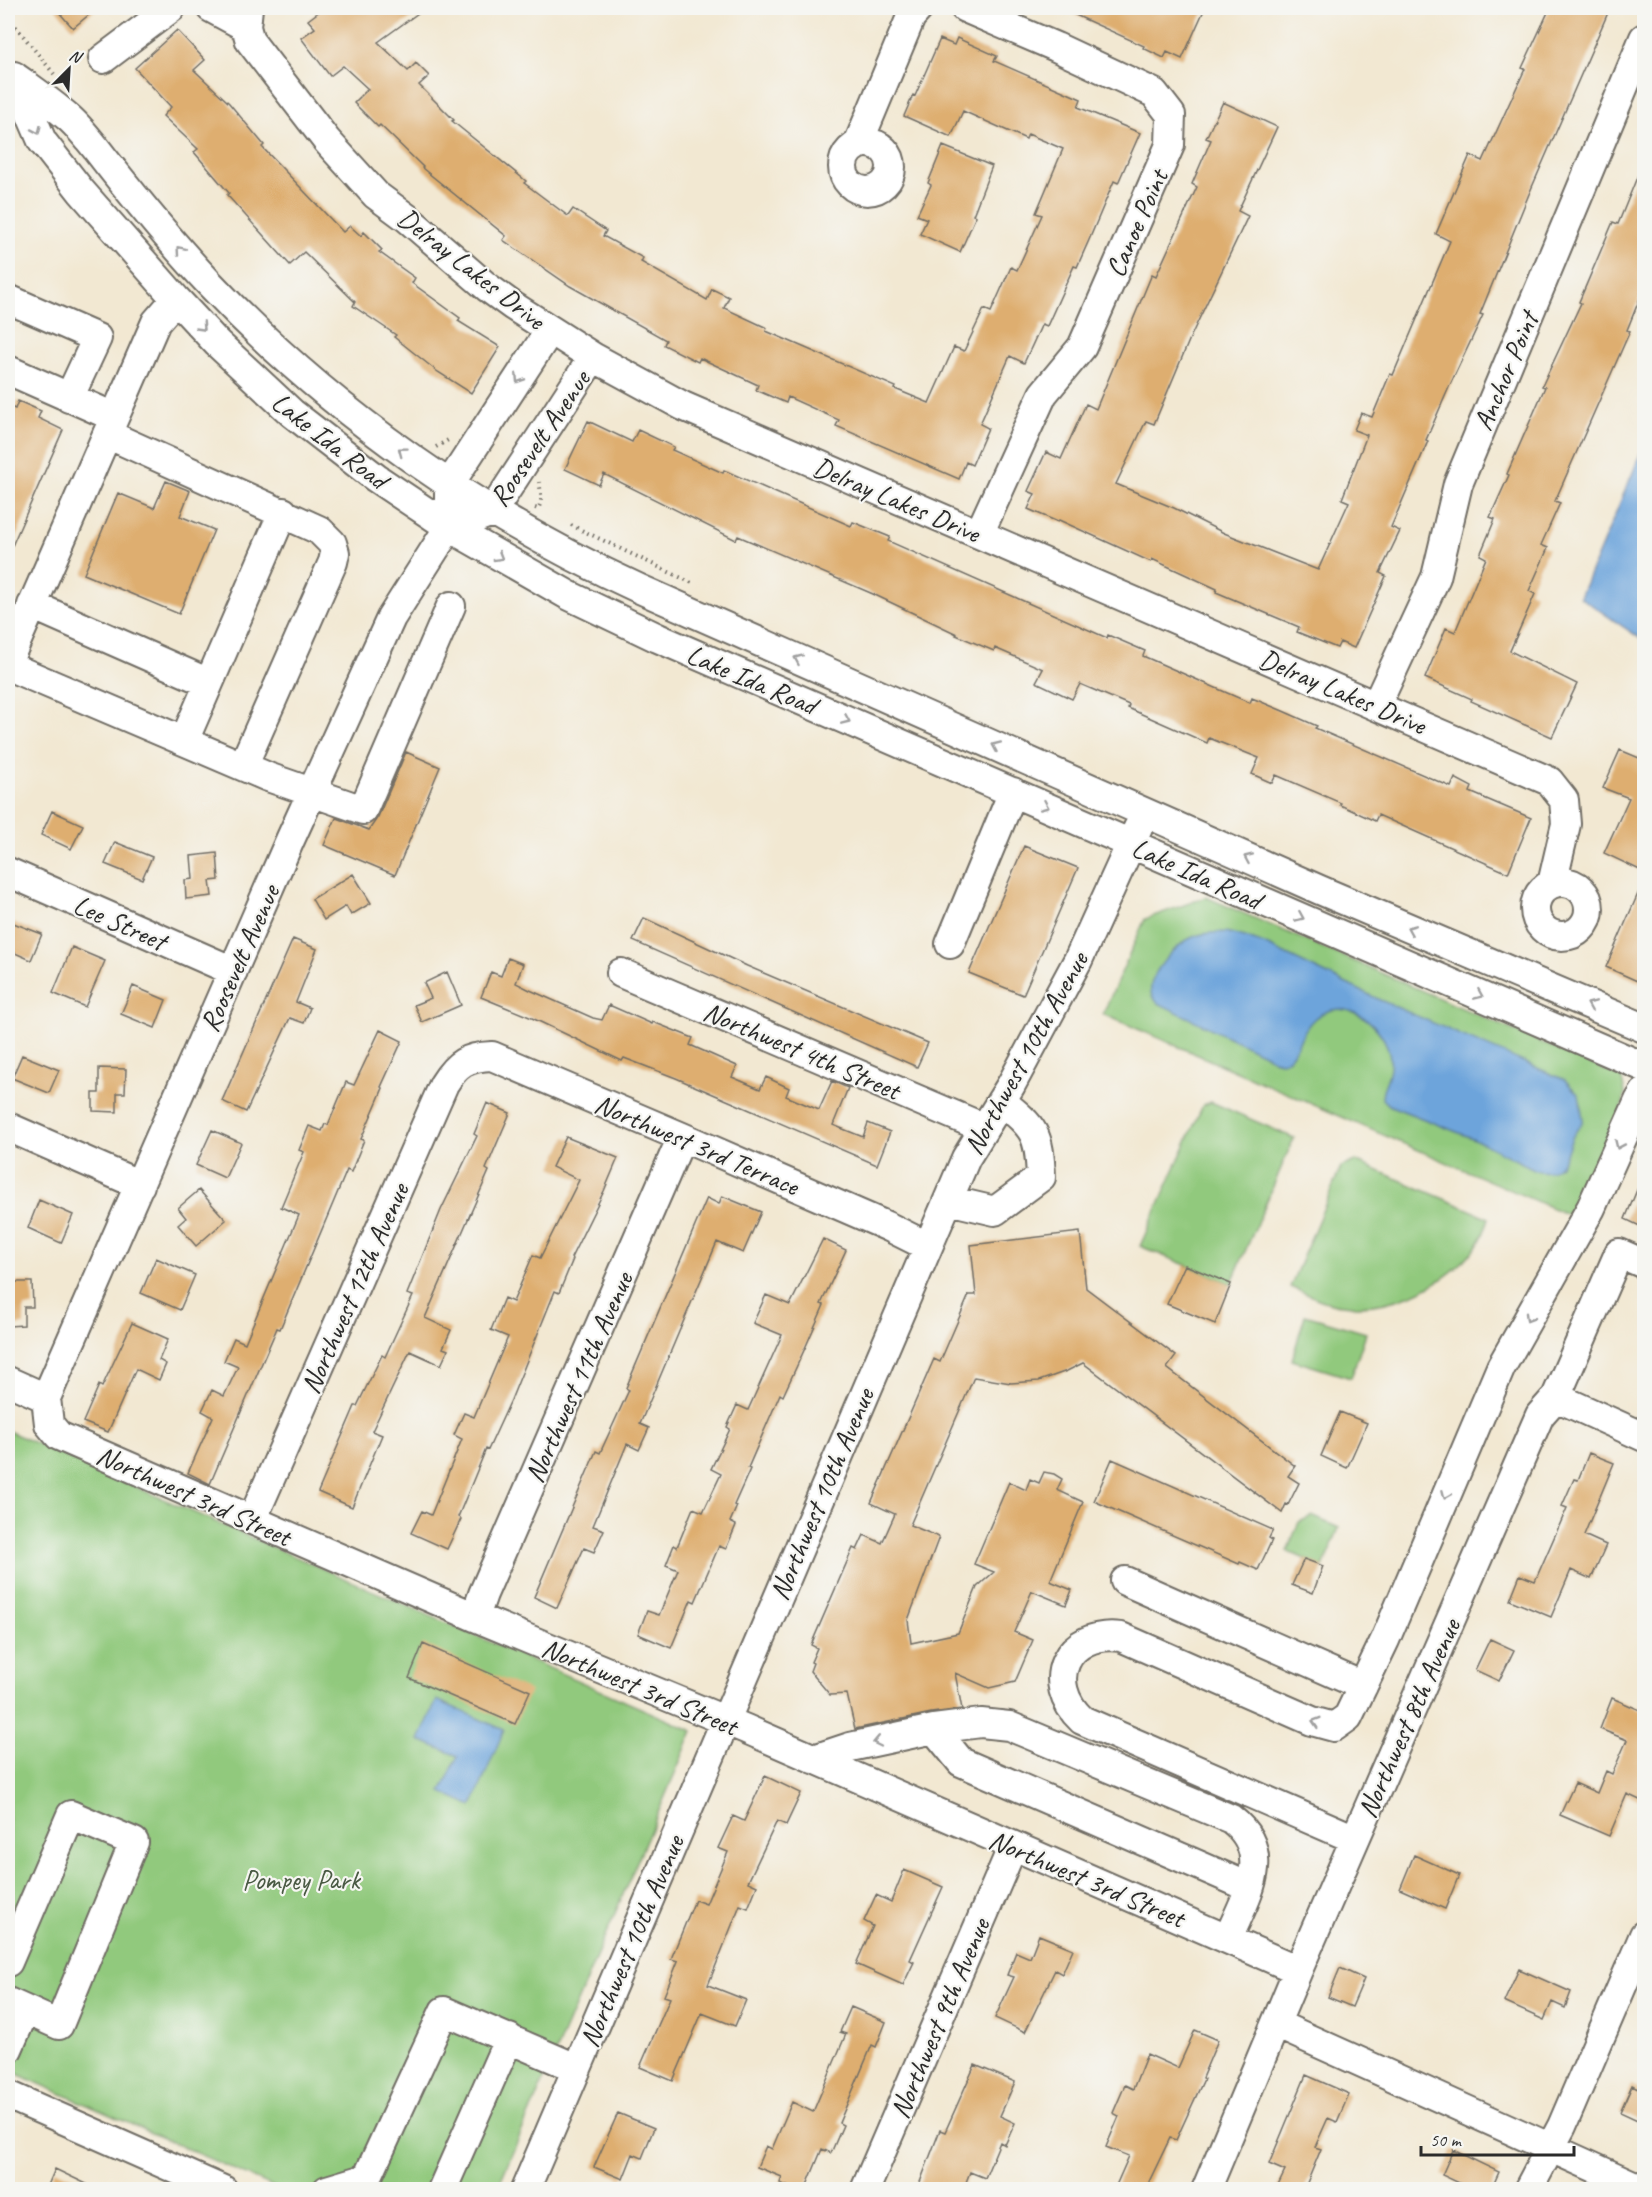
<svg xmlns="http://www.w3.org/2000/svg" width="1652" height="2197" viewBox="0 0 1652 2197" font-family="Caveat,sans-serif">
	<rect width="100%" height="100%" fill="#f6f6f2"/>
	<filter id="ink" filterUnits="userSpaceOnUse"><feTurbulence type="fractalNoise" baseFrequency=".0167" numOctaves="2"/><feDisplacementMap in="SourceGraphic" scale="12" xChannelSelector="R" yChannelSelector="G"/><feConvolveMatrix kernelMatrix="1 2 1 2 8 2 1 2 1" color-interpolation-filters="sRGB"/></filter>
	<filter id="wash" filterUnits="userSpaceOnUse"><feTurbulence type="fractalNoise" baseFrequency=".008" numOctaves="4" result="noise"/><feDisplacementMap in="SourceGraphic" scale="24" xChannelSelector="R" yChannelSelector="G"/><feGaussianBlur stdDeviation="1.35" result="paint"/><feColorMatrix in="noise" values="0 0 0 0 0 0 0 0 0 0 0 0 0 0 0 0 0 1.4 0 .05"/><feComposite in="paint" operator="in"/></filter>
	<g filter="url(#wash)">
		<rect width="100%" height="100%" fill="#f2e8d2"/>
		<path fill="#91c97d" stroke="#5e7a54" stroke-width="1.5" d="M1206,897L1621,1077L1625,1092L1623,1105L1573,1217L1103,1014L1145,919Z
			M1211,1102L1294,1138L1231,1284L1140,1246L1203,1105Z
			M1355,1161L1489,1218C1485,1230 1481,1242 1473,1251C1443,1287 1389,1311 1342,1305C1324,1303 1307,1294 1290,1287L1341,1167Z
			M1305,1315L1366,1333L1351,1378L1292,1360Z
			M8,1431L693,1731L497,2189H278L8,2070Z
			M1312,1516L1339,1528L1323,1567L1287,1551L1299,1522Z"/>
		<path fill="#6da4db" stroke="#4c6883" stroke-width="1.5" d="M1644,446V641L1580,597Z
			M1226,932L1245,937L1264,944L1380,1000L1565,1080L1579,1095L1583,1120C1581,1126 1576,1130 1573,1136C1565,1153 1563,1178 1536,1170L1472,1138L1388,1105L1382,1099C1382,1087 1389,1079 1390,1068C1394,1039 1362,1004 1332,1010C1297,1017 1301,1061 1280,1062L1158,1003C1157,1002 1152,997 1152,996C1144,977 1177,943 1193,937C1203,932 1215,933 1226,932Z
			M437,1700L504,1730L472,1806L441,1792L458,1756L419,1740Z"/>
		<g id="blocks">
			<path fill="#deae6f" d="M55,8H97L73,28Z
				M324,8H425L378,42L408,71L416,63L429,76L419,85L454,120L452,121L526,181L524,183L568,216L573,209L606,231L603,236L643,258L641,262L707,300L712,289L729,297L724,308L767,328L766,331L896,387L895,389L929,403L954,347L964,351L984,309L991,312L1011,267L1017,270L1042,215L1036,213L1063,149L1028,134L1026,139L963,111L951,137L904,116L913,95L915,96L940,39L954,45L957,38L997,56L994,61L1081,99L1078,107L1140,133L1118,183L1114,181L1089,240L1077,267L1074,266L1047,326L1042,324L1024,363L1010,356L980,424L988,428L972,465L966,462L959,479L836,426L839,420L788,397L786,403L756,390L758,385L700,358L698,362L664,345L666,340L570,286L503,240L506,236L422,168L423,167L380,125L378,127L354,103L368,89L343,66L330,76L301,38L315,28L308,20Z
				M1060,8H1205L1182,59L1167,52L1164,58L1143,48L1144,46Z
				M1550,8H1610L1529,194L1480,314L1483,315L1450,385L1426,440L1428,441L1391,527L1400,531L1380,573L1386,576L1354,648L1340,642L1337,648L1297,632L1299,627L1216,592L1217,589L1152,559L1151,562L1059,520L1058,522L1028,509L1035,494L1028,491L1046,452L1061,459L1086,404L1096,409L1152,274L1156,276L1197,187L1192,184L1211,140L1206,138L1223,102L1277,127L1238,211L1248,216L1191,336L1154,424L1146,421L1116,484L1174,508L1224,533L1318,570L1349,502L1342,499L1367,435L1354,430L1361,413L1372,417L1390,374L1393,375L1450,241L1436,234L1470,155L1483,161L1525,69L1522,68Z
				M177,30L205,60L194,70L229,103L264,145L262,147L343,232L350,226L361,236L364,232L382,250L379,252L415,278L412,283L460,318L458,321L500,347L471,393L438,372L394,337L396,335L353,306L355,302L304,252L290,265L227,195L229,193L194,152L198,149L163,116L171,107L135,68Z
				M943,146L992,166L973,215L976,216L960,252L920,234L927,219L917,215L931,185L928,183Z
				M1644,160V288L1627,330L1630,331L1555,501L1560,503L1541,545L1548,548L1529,591L1535,594L1510,651L1577,684L1552,737L1471,701L1472,699L1425,678L1446,628L1455,632L1486,558L1480,555L1495,519L1490,517L1509,475L1507,474L1545,387L1542,386L1581,303L1579,302L1613,222L1618,224Z
				M18,401L41,411L38,418L63,430L8,555V406L15,409Z
				M588,421L632,442L638,430L674,447L672,450L723,473L724,470L851,526L853,522L890,537L888,541L1107,638L1108,635L1145,651L1143,656L1250,703L1252,698L1283,711L1317,726L1315,728L1451,787L1455,778L1472,787L1470,792L1531,818L1508,873L1378,815L1375,821L1340,805L1341,803L1276,775L1272,783L1252,774L1259,758L1209,738L1207,743L1128,708L1129,705L1080,684L1072,699L1036,682L1043,669L995,648L994,651L956,635L957,634L873,594L738,536L736,540L604,474L599,485L565,469Z
				M166,481L190,491L180,516L214,530L179,614L84,574L118,493L154,508Z
				M1620,750L1644,760V872L1604,853L1629,798L1603,788Z
				M406,752L440,767L395,875L324,845L336,818L369,830L378,817Z
				M52,811L83,825L71,849L41,835Z
				M115,842L152,857L142,879L105,864Z
				M1024,846L1078,868L1023,995L969,973Z
				M217,853L219,880L210,881L212,896L186,899L185,880L193,879L191,856Z
				M353,874L371,903L351,915L346,906L324,920L312,899Z
				M1644,880V984L1606,967Z
				M644,918L747,966L928,1043L917,1067L633,941Z
				M8,921L42,934L31,960L8,950Z
				M293,939L317,949L296,1002L310,1008L304,1023L290,1018L246,1112L222,1101Z
				M72,947L105,961L85,1007L53,993Z
				M508,958L523,964L516,983L530,990L593,1018L602,1020L609,1005L652,1024L653,1022L693,1038L690,1045L737,1066L732,1077L760,1089L766,1077L789,1088L786,1096L819,1110L832,1081L848,1088L833,1125L863,1137L868,1123L890,1132L877,1165L676,1078L624,1058L622,1061L532,1018L481,997L491,972L501,976Z
				M447,972L461,1005L422,1022L414,1005L431,998L424,983Z
				M133,986L166,1000L155,1028L121,1014Z
				M380,1030L402,1041L381,1087L383,1088L361,1139L364,1140L351,1172L347,1170L280,1329L277,1328L210,1484L188,1473L213,1417L202,1411L212,1390L224,1396L238,1367L224,1361L234,1338L245,1343L299,1215L281,1207L304,1152L299,1150L309,1126L322,1131L325,1124L328,1125L346,1082L354,1085Z
				M22,1055L59,1070L49,1093L12,1078Z
				M99,1068L126,1069L125,1093H117V1112L93,1111V1093H99Z
				M487,1103L510,1113L486,1169L489,1171L425,1318L451,1330L443,1348L448,1350L441,1365L410,1351L372,1431L382,1435L352,1507L318,1492L355,1406H357L382,1355L385,1357L413,1296L407,1294L441,1210L477,1136L474,1134Z
				M212,1130L241,1143L225,1178L196,1165Z
				M566,1137L618,1158L604,1191L571,1258L573,1259L559,1293L555,1291L511,1400L488,1450L486,1449L458,1517L461,1519L447,1549L411,1533L422,1511L431,1515L462,1439L454,1435L464,1413L474,1417L508,1337L491,1330L504,1298L513,1302L533,1255L540,1258L579,1180L552,1167Z
				M1644,1173V1228L1625,1219Z
				M199,1190L226,1220L196,1246L178,1225L186,1218L178,1208Z
				M722,1196L761,1212L743,1253L717,1242L640,1424L649,1428L639,1450L627,1444L593,1526L604,1530L594,1552L584,1548L557,1608L534,1597L596,1451L600,1453L629,1390L626,1388L707,1198L719,1204Z
				M39,1200L73,1215L61,1243L28,1228Z
				M1080,1232L1086,1288L1176,1356L1167,1368L1295,1466L1288,1476L1299,1483L1288,1505L1286,1504L1282,1513L1083,1363L1067,1371L1039,1381L1011,1383L974,1377L910,1525L939,1537L908,1620L911,1643L958,1633L977,1587L994,1572L974,1564L1009,1482L1026,1490L1030,1479L1039,1483L1044,1472L1054,1474L1062,1479L1057,1490L1083,1502L1050,1581L1072,1590L1066,1605L1032,1591L1014,1632L1033,1640L1015,1682L989,1688L955,1673L962,1709L931,1713L855,1729L847,1694L830,1695L810,1671L813,1663L811,1662L817,1648L811,1645L853,1548L857,1550L864,1535L882,1543L895,1514L871,1503L934,1359L940,1362L969,1295H976L971,1245Z
				M823,1239L846,1250L821,1304L824,1305L806,1346L783,1396L780,1394L748,1468L750,1469L734,1505L737,1506L730,1522L736,1525L726,1549L719,1546L695,1602L691,1600L671,1648L638,1634L647,1611L659,1615L678,1570L666,1565L674,1545L677,1547L693,1508L703,1512L721,1474L711,1469L730,1429L727,1427L737,1405L748,1410L782,1335L753,1323L766,1295L790,1305Z
				M156,1258L195,1275L180,1310L141,1293Z
				M1185,1265L1231,1284L1215,1324L1167,1304Z
				M8,1282H32L33,1307H24V1325L8,1326Z
				M132,1323L168,1339L159,1360L166,1364L159,1380L136,1369L108,1432L83,1422L99,1385L102,1387Z
				M1340,1412L1367,1423L1347,1468L1321,1456Z
				M1589,1453L1614,1463L1584,1535L1606,1545L1591,1579L1571,1570L1551,1617L1510,1600L1520,1575L1535,1581L1567,1508L1562,1506L1574,1479L1578,1480Z
				M1112,1459L1273,1530L1269,1538L1272,1540L1258,1570L1240,1562L1239,1564L1094,1501Z
				M1304,1559L1323,1566L1313,1593L1292,1585Z
				M1490,1639L1514,1650L1499,1681L1475,1670Z
				M423,1644L530,1691L515,1724L409,1678Z
				M1612,1698L1640,1710L1644,1700V1802L1627,1794L1609,1836L1560,1815L1575,1783L1597,1793L1606,1771L1612,1774L1627,1740L1600,1729Z
				M765,1776L801,1793L786,1825L777,1821L748,1882L757,1886L748,1908L740,1905L708,1985L746,2000L735,2026L702,2013L673,2081L640,2067L670,1998L664,1996L678,1961L671,1959L695,1900L706,1904L728,1852L718,1848L733,1816L744,1821Z
				M1414,1855L1459,1875L1445,1909L1400,1889Z
				M904,1870L943,1887L910,1960L914,1962L903,1985L856,1964L873,1926L864,1921L876,1895L891,1902Z
				M1039,1935L1073,1949L1062,1974L1055,1970L1025,2032L995,2018L1014,1977L1007,1975L1016,1952L1030,1958Z
				M1340,1968L1364,1979L1352,2007L1328,1997Z
				M1519,1969L1571,1992L1565,2008L1552,2002L1544,2020L1504,2002Z
				M851,2007L886,2022L876,2047L872,2045L839,2123L843,2125L831,2153L822,2149L805,2190H796L780,2183L782,2177L757,2167L766,2146L772,2149L792,2102L813,2112L846,2034L840,2032Z
				M1195,2030L1218,2040L1202,2078L1204,2079L1176,2140L1170,2138L1145,2190H1114L1129,2156L1106,2147L1119,2116L1113,2113L1125,2085L1133,2089L1147,2054L1178,2068Z
				M975,2065L1015,2082L1000,2116L1015,2123L1005,2145L1000,2142L985,2178L970,2172L963,2190H917L940,2130L945,2132Z
				M1306,2075L1349,2094L1337,2122L1328,2118L1315,2147L1321,2149L1304,2190H1276L1285,2171L1269,2164Z
				M1632,2085L1644,2091V2123L1620,2112Z
				M618,2113L654,2128L642,2158L633,2154L623,2179L594,2167Z
				M1453,2150L1499,2172L1491,2190H1474L1442,2175Z
				M55,2169L99,2190H46Z"/>
		</g>
	</g>
	<g filter="url(#ink)">
		<use href="#blocks" fill-opacity="0" stroke="#716d65" stroke-width="1.5"/>
		<g fill="none" stroke-linecap="round" stroke-linejoin="round">
			<defs>
				<path id="minor" d="M211,8L246,27
					M248,8L246,27L250,41L327,141L376,195L407,218L487,287L513,306L593,357L683,406L1549,781L1564,800L1566,824L1552,884
					M965,8L1056,47L1154,93L1171,115L1170,145L1082,347L1043,394L979,534
					M103,59L171,8
					M14,76L42,141L81,191L176,299L217,343L292,413L376,478L449,527L568,595L658,638L1644,1067
					M15,77C33,90 52,103 69,118C85,132 99,153 113,170C144,209 176,248 210,284C331,413 480,516 640,589L1320,890L1644,1028
					M843 167a24 24 0 1 1 48 0a24 24 0 1 1-48 0Z
					M858,144L911,17L919,8
					M8,299L97,338L69,398
					M8,370L114,417
					M107,434L319,530L332,543L335,553L333,562L243,766
					M473,519L492,512L593,357
					M32,605L209,683
					M8,661L156,322L176,299
					M8,666L268,777L363,810L451,606
					M1376,706L1436,577L1458,484L1644,38
					M184,741L283,512
					M8,872L233,971
					M1535 909a27 27 0 1 1 54 0a27 27 0 1 1-54 0Z
					M950,944L1013,792
					M621,973L984,1128
					M8,1127L140,1185
					M948,1200L995,1211L1041,1177C1039,1133 1035,1128 1001,1101
					M8,1381L46,1398
					M1556,1397L1644,1437
					M46,1398L49,1424L59,1436L475,1617L746,1729L1298,1970
					M46,1398L290,840L391,618L449,527V485L550,330
					M252,1520L444,1084C457,1063 467,1057 492,1056L682,1137L889,1227L927,1246
					M1125,1581L1363,1686
					M475,1617L483,1594L682,1137
					M934,1729L961,1762L1249,1887
					M814,1759L850,1747L934,1729L981,1723L1009,1726L1231,1819C1276,1854 1245,1897 1228,1939
					M1355,1839L1082,1720C1042,1682 1066,1630 1121,1637L1312,1721L1334,1727L1348,1717L1385,1640L1501,1367L1591,1208L1639,1101L1644,1093
					M8,1962L71,1815L134,1842L59,2025L8,2002
					M1276,2024L1644,2190
					M8,2049L25,2010
					M8,2095L223,2190
					M327,2190L367,2178L444,2011L576,2068
					M442,2190L509,2038
					M525,2190L966,1158L1011,1085L1078,960L1138,828
					M865,2190L1013,1846
					M1206,2190L1298,1970L1540,1415L1556,1397L1619,1253L1644,1264
					M1528,2190L1562,2126L1644,1935"/>
			</defs>
			<use href="#minor" stroke="#716d65" stroke-width="32"/>
			<path stroke="#716d65" stroke-width="4" stroke-dasharray="1.5 4.5" stroke-linecap="butt" d="M8,17L54,74
				M436,447L450,439
				M535,508L538,509C543,499 541,493 539,482
				M571,525L692,583"/>
			<use href="#minor" stroke="#fff" stroke-width="28"/>
		</g>
		<defs><path id="oneway-chevron" d="M-2-3.5L2.5 0L-2 3.5" fill="none" stroke-width="1.6" stroke-linecap="round" stroke-linejoin="round" transform="scale(1.5)"/></defs>
		<g stroke="#a0a0a0">
			<use href="#oneway-chevron" transform="translate(37 130) rotate(66)"/>
			<use href="#oneway-chevron" transform="translate(180 250) rotate(-131)"/>
			<use href="#oneway-chevron" transform="translate(202 327) rotate(46)"/>
			<use href="#oneway-chevron" transform="translate(519 379) rotate(123)"/>
			<use href="#oneway-chevron" transform="translate(402 451) rotate(-143)"/>
			<use href="#oneway-chevron" transform="translate(499 557) rotate(31)"/>
			<use href="#oneway-chevron" transform="translate(798 659) rotate(-156)"/>
			<use href="#oneway-chevron" transform="translate(846 720) rotate(23)"/>
			<use href="#oneway-chevron" transform="translate(996 746) rotate(-156)"/>
			<use href="#oneway-chevron" transform="translate(1045 806) rotate(24)"/>
			<use href="#oneway-chevron" transform="translate(1248 858) rotate(-156)"/>
			<use href="#oneway-chevron" transform="translate(1300 917) rotate(23)"/>
			<use href="#oneway-chevron" transform="translate(1411 929) rotate(-157)"/>
			<use href="#oneway-chevron" transform="translate(1479 995) rotate(23)"/>
			<use href="#oneway-chevron" transform="translate(1591 1005) rotate(-157)"/>
			<use href="#oneway-chevron" transform="translate(1619 1145) rotate(114)"/>
			<use href="#oneway-chevron" transform="translate(1529 1318) rotate(120)"/>
			<use href="#oneway-chevron" transform="translate(1446 1495) rotate(113)"/>
			<use href="#oneway-chevron" transform="translate(1316 1722) rotate(-163)"/>
			<use href="#oneway-chevron" transform="translate(877 1742) rotate(168)"/>
		</g>
	</g>
	<g text-anchor="middle" stroke-width="4.5" stroke-linejoin="round" paint-order="stroke">
		<g font-size="28" fill="#2b2b2b" stroke="#f6f6f2">
			<text transform="translate(1136 223) rotate(-66)" y="10">Canoe Point</text>
			<text transform="translate(472 268) rotate(38)" y="10">Delray Lakes Drive</text>
			<text transform="translate(1505 371) rotate(-67)" y="10">Anchor Point</text>
			<text transform="translate(539 438) rotate(-56)" y="10">Roosevelt Avenue</text>
			<text transform="translate(330 440) rotate(38)" y="10">Lake Ida Road</text>
			<text transform="translate(897 499) rotate(23)" y="10">Delray Lakes Drive</text>
			<text transform="translate(752 679) rotate(23)" y="10">Lake Ida Road</text>
			<text transform="translate(1343 691) rotate(23)" y="10">Delray Lakes Drive</text>
			<text transform="translate(1197 873) rotate(24)" y="10">Lake Ida Road</text>
			<text transform="translate(120 922) rotate(24)" y="10">Lee Street</text>
			<text transform="translate(239 958) rotate(-66)" y="10">Roosevelt Avenue</text>
			<text transform="translate(802 1050) rotate(23)" y="10">Northwest 4th Street</text>
			<text transform="translate(1025 1053) rotate(-61)" y="10">Northwest 10th Avenue</text>
			<text transform="translate(697 1144) rotate(23)" y="10">Northwest 3rd Terrace</text>
			<text transform="translate(354 1288) rotate(-66)" y="10">Northwest 12th Avenue</text>
			<text transform="translate(578 1377) rotate(-66)" y="10">Northwest 11th Avenue</text>
			<text transform="translate(821 1494) rotate(-67)" y="10">Northwest 10th Avenue</text>
			<text transform="translate(194 1495) rotate(24)" y="10">Northwest 3rd Street</text>
			<text transform="translate(640 1686) rotate(23)" y="10">Northwest 3rd Street</text>
			<text transform="translate(1408 1718) rotate(-66)" y="10">Northwest 8th Avenue</text>
			<text transform="translate(1087 1878) rotate(23)" y="10">Northwest 3rd Street</text>
			<text transform="translate(631 1941) rotate(-67)" y="10">Northwest 10th Avenue</text>
			<text transform="translate(939 2018) rotate(-67)" y="10">Northwest 9th Avenue</text>
		</g>
		<g font-size="28" fill="#4a5a44" stroke="#f6f6f2">
			<text x="301" y="1889">Pompey Park</text>
		</g>
	</g>
	<rect width="1652" height="2197" fill="none" stroke="#f6f6f2" stroke-width="30"/>
	<g transform="translate(69 69) rotate(24)" stroke="#f6f6f2" stroke-width="4.5" paint-order="stroke">
	<path d="M0-4.5L10 22L0 15L-10 22Z" fill="#2b2b2b"/>
	<text y="-9" font-size="16" font-weight="bold" text-anchor="middle" fill="#2b2b2b">N</text>
	</g>
	<path d="M1421 2146v9h153v-9" fill="none" stroke="#2b2b2b" stroke-width="3"/>
	<text x="1430" y="2146" font-size="18" fill="#2b2b2b" stroke="#f6f6f2" stroke-width="4.5" paint-order="stroke">50 m</text>
</svg>
